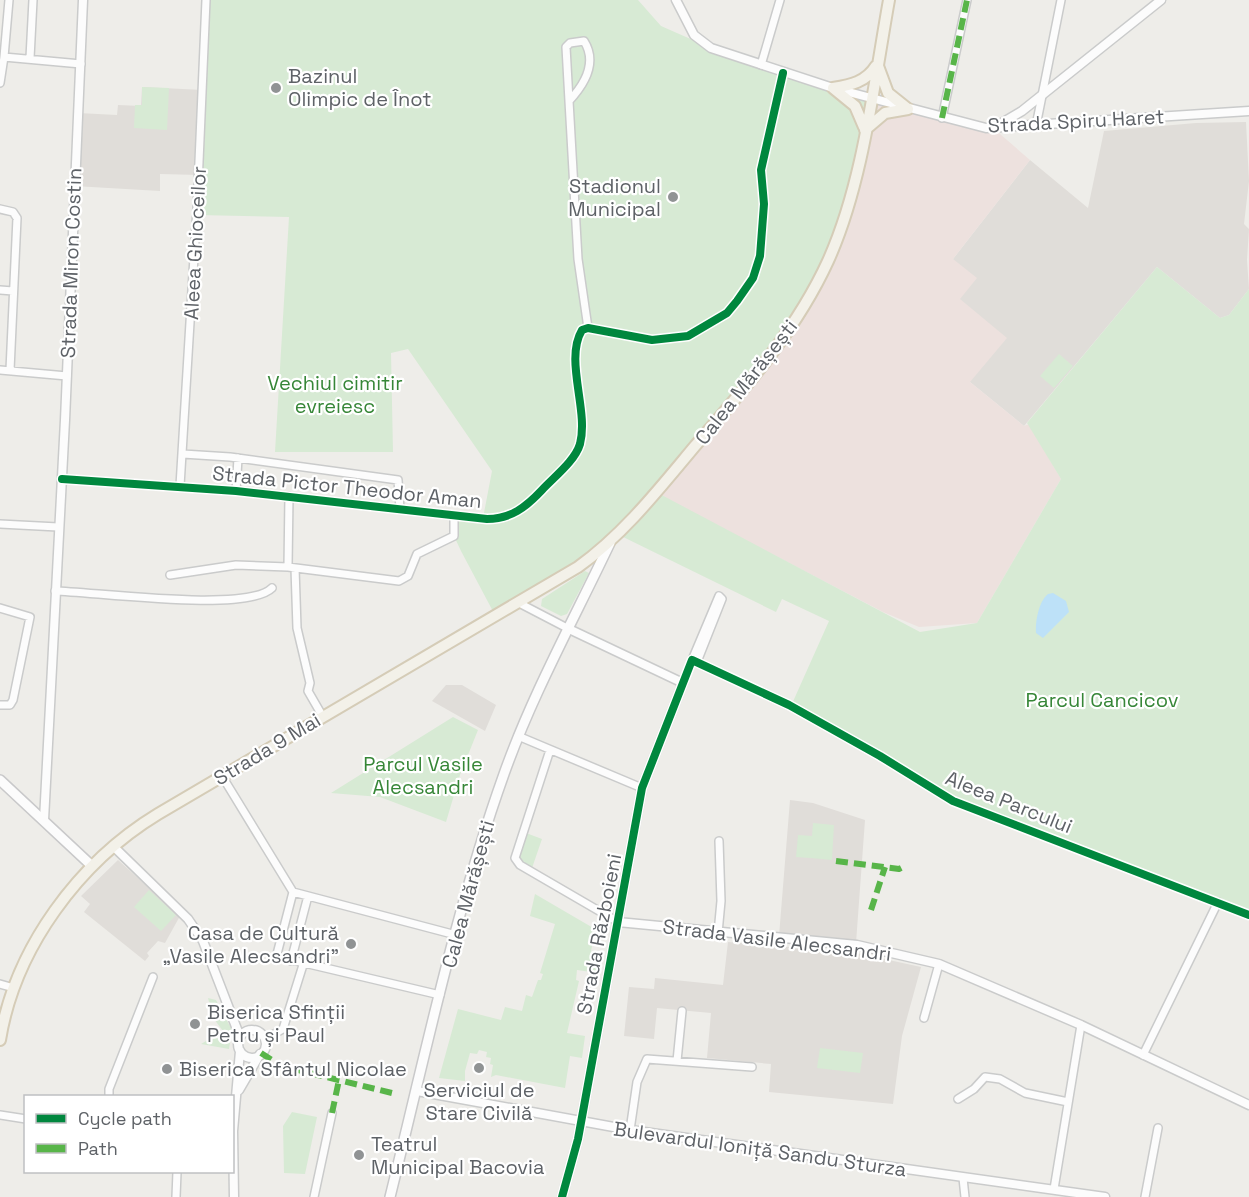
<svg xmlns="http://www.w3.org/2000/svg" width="1249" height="1197" viewBox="0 0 1249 1197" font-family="'Space Grotesk',sans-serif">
	<rect width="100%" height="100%" fill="#eeede9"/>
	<path fill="#e0ddd9" d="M142,87L203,90L199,175L160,174V191L74,186L78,113L117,115L118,105L141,106Z
		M1246,122L1249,181L1244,224L1249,229L1247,260L1249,289L1229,315L1220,318L1157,267L1024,426L970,382L953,259L1030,160L1088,208L1104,131L1196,123Z
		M446,685H462L496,705L485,731L432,701Z
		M790,800L813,803L865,820L856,943L779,936Z
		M118,860L180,916L165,943L158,941L147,953L149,956L145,961L84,912L90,904L81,896Z
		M728,942L852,952L921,967L902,1036L893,1104L769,1092L771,1064L707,1058L711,1013L657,1008L654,1039L624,1036L629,987L654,989L655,978L723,985Z"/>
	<path fill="#ede1de" d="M871,99L993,128L1030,160L953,259L977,278L960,299L1007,338L970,382L1024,426L1029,424L1061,479L977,623L919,627L883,612L655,493Z"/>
	<path fill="#d7ead4" d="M207,0H638L661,26L711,48L871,99L843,221L795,321L656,492L920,632L977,623L1061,479L1027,423L1157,267L1220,318L1229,315L1249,289V915L953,801L791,706L829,621L782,599L776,612L617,534L496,617L461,551L454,536V516L483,518L492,471L408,349L391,353L393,452H275L289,217L197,215Z
		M142,87L169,88L167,130L134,128L135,105H142Z
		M1059,354L1073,366L1054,388L1040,376Z
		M585,571L589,573L567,614L561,616L541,606L542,599Z
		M453,717L478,730L460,775L446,822L380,797L331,793Z
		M813,823L834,825L832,860L810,858V851V858L796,857L798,835L812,836Z
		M526,833L542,839L532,868L517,858Z
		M149,890L176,915L161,931L134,907Z
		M535,894L595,929L590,957L600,959L598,973L577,970L576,980L579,981L567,1033L585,1036L582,1058L570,1056L565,1088L496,1075L491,1077L493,1065L490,1064L491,1058L486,1057L487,1052L479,1050L477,1054L470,1053L465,1071V1081L439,1078L458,1009L501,1020L505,1007L522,1011L526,995L532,997L538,980H541L543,974L540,973L555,924L530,916Z
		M208,998L216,1000L232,1030L229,1049L201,1044L223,1031L208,1011L215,1006L209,1002Z
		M820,1048L863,1053L860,1073L817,1068Z
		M292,1112L317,1117L305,1174L284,1173L283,1126Z"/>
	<path fill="#bde1f8" d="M1053,593L1066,601L1069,612L1043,638L1036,633C1035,621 1039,601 1048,594Z"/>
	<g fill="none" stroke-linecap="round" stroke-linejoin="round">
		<defs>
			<path id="minor" d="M584,41C598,63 584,85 569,101L566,47L570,43Z
				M4,57L9,0
				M30,58L33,0
				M761,65L780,0
				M0,83L4,57L81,64
				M569,101L578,259L588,328
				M942,118L967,0
				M1036,126L1061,0
				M0,209L13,212L17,218L10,370
				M0,290L13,291
				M0,370L67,376
				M183,454L230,457L398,480L400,509
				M62,479L236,491L487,519C511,519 526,507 542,490C554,477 575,461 580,444C589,410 564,360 582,330L588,328L652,340L688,336L727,313L737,301L753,278L760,256L764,204L761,170L783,73
				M180,486L197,208L206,0
				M236,491L238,458
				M0,524L58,527
				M288,567L289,496
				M295,568L297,628L310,683L308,691L323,717
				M170,575L236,565L288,567L399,581L408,576L417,554L454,536V516
				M55,591C96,592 247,613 272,588
				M519,603L569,629
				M0,608L30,617L13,700L10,705H0
				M692,660L719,596L722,599L697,662
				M683,683L692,660L789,705L880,756L953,801L1249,915
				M518,736L642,788
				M550,750L515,858L520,865L618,922
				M222,776L293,892L456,935
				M293,892L277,954L279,957L440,995
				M718,933L721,901L719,841
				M291,961L308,896
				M0,984L14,988
				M924,1018L939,964
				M265,1039L283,1029L303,965
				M1143,1055L1218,902
				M677,1061L682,1011
				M109,1096V1089L153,977
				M958,1099L974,1089L985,1077L1000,1079L1025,1093L1068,1102
				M0,1115L26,1119
				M630,1130L637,1082L647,1059L752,1067
				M963,1178L965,1197
				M1054,1189L1081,1025
				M176,1197L177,1172
				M314,1197L332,1113
				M1145,1197L1158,1128"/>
			<path id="tertiary" d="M676,0L694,35L711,48L833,88L986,128L1249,111
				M995,127L1022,111L1161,0
				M44,820L65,420L83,0
				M113,846L188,919L203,941L240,1037
				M618,922L857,945L939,964L1081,1025L1249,1105
				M238 1044a14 14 0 1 1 28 0a14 14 0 1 1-28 0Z
				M239,1090L260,1054
				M417,1091L630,1130L1105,1197
				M234,1197L233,1131L240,1051
				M562,1197L578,1139L642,788L683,683L569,629"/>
			<path id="secondary" d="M0,780L92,866
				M390,1197C425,1056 455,911 504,774C532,695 574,619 610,543"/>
			<path id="primary" d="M878,66L888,93L908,109
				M833,88L855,106L864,127
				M833,88C851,85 866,82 876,66
				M865,130L885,113L908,109
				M0,1040C15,948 79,862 158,814L578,567C624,534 659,489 695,446C745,388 796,331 828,261C863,184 874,83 889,0"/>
		</defs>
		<use href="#minor" stroke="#cacbcb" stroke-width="10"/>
		<use href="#tertiary" stroke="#cacbcb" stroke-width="11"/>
		<use href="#secondary" stroke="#c9c9ca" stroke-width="12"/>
		<use href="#primary" stroke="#d5ccb7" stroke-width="14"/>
		<use href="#minor" stroke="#fcfcfc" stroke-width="7"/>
		<use href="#tertiary" stroke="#fcfcfc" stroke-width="8"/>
		<use href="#secondary" stroke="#fcfcfc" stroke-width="9"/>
		<use href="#primary" stroke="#f3f1e9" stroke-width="10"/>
		<path stroke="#58b549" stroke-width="6" stroke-dasharray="12 6" stroke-linecap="butt" d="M942,118L967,0
			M836,861L899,869L903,867
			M871,910L885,867
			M261,1053L281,1066L392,1093
			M332,1113L339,1080"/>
		<defs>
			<path id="cycleway" d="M62,479L236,491L487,519C511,519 526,507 542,490C554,477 575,461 580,444C589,410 564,360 582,330L588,328L652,340L688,336L727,313L737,301L753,278L760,256L764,204L761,170L783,73
				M562,1197L578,1139L642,788L692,660L789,705L880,756L953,801L1249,915"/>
		</defs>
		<use href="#cycleway" stroke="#fff" stroke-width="11"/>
		<use href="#cycleway" stroke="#00873e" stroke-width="8"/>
	</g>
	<g fill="#909394" stroke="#fff" stroke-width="2">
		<circle cx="276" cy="88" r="6"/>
		<circle cx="673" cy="197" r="6"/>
		<circle cx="351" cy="944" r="6"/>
		<circle cx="195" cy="1024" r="6"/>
		<circle cx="479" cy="1068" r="6"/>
		<circle cx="167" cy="1069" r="6"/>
		<circle cx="359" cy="1155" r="6"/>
	</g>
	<g text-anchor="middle" stroke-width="4.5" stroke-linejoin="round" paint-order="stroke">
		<g font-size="20" fill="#5e6267" stroke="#fff" text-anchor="start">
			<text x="288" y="83">Bazinul<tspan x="288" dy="23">Olimpic de Înot</tspan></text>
			<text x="661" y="193" text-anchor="end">Stadionul<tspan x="661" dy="23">Municipal</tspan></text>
			<text x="339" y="940" text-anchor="end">Casa de Cultură<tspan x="339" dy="23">„Vasile Alecsandri”</tspan></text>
			<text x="207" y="1019">Biserica Sfinții<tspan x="207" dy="23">Petru și Paul</tspan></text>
			<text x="179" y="1076">Biserica Sfântul Nicolae</text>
			<text x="479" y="1097" text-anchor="middle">Serviciul de<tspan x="479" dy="23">Stare Civilă</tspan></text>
			<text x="371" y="1151">Teatrul<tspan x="371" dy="23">Municipal Bacovia</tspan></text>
		</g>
		<g font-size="20" fill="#5e6267" stroke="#fff">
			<text transform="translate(1076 121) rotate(-3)" y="7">Strada Spiru Haret</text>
			<text transform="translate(195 243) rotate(-87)" y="7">Aleea Ghioceilor</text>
			<text transform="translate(71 263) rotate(-88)" y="7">Strada Miron Costin</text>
			<text transform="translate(746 382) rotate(-52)" y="7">Calea Mărășești</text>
			<text transform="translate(347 487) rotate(6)" y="7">Strada Pictor Theodor Aman</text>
			<text transform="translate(267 749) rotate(-31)" y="7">Strada 9 Mai</text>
			<text transform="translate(1009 802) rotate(22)" y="7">Aleea Parcului</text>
			<text transform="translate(468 894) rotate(-75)" y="7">Calea Mărășești</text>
			<text transform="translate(599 934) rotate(-79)" y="7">Strada Războieni</text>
			<text transform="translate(777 940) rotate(7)" y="7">Strada Vasile Alecsandri</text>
			<text transform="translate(760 1149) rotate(8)" y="7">Bulevardul Ioniță Sandu Sturza</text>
		</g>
		<g font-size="20" fill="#368637" stroke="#fff">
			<text x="335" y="390">Vechiul cimitir<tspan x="335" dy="23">evreiesc</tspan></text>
			<text x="1102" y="707">Parcul Cancicov</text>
			<text x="423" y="771">Parcul Vasile<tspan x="423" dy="23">Alecsandri</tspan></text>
		</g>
	</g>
	<rect x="24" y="1095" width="210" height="78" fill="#ffffff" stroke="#bfc0c2" stroke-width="1.5"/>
	<rect x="36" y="1114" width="30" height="9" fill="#00873e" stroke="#bfc0c2" stroke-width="1.5"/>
	<text x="78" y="1125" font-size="18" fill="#5e6267">Cycle path</text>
	<rect x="36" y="1144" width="30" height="9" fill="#58b549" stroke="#bfc0c2" stroke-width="1.5"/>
	<text x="78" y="1155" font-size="18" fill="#5e6267">Path</text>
</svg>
